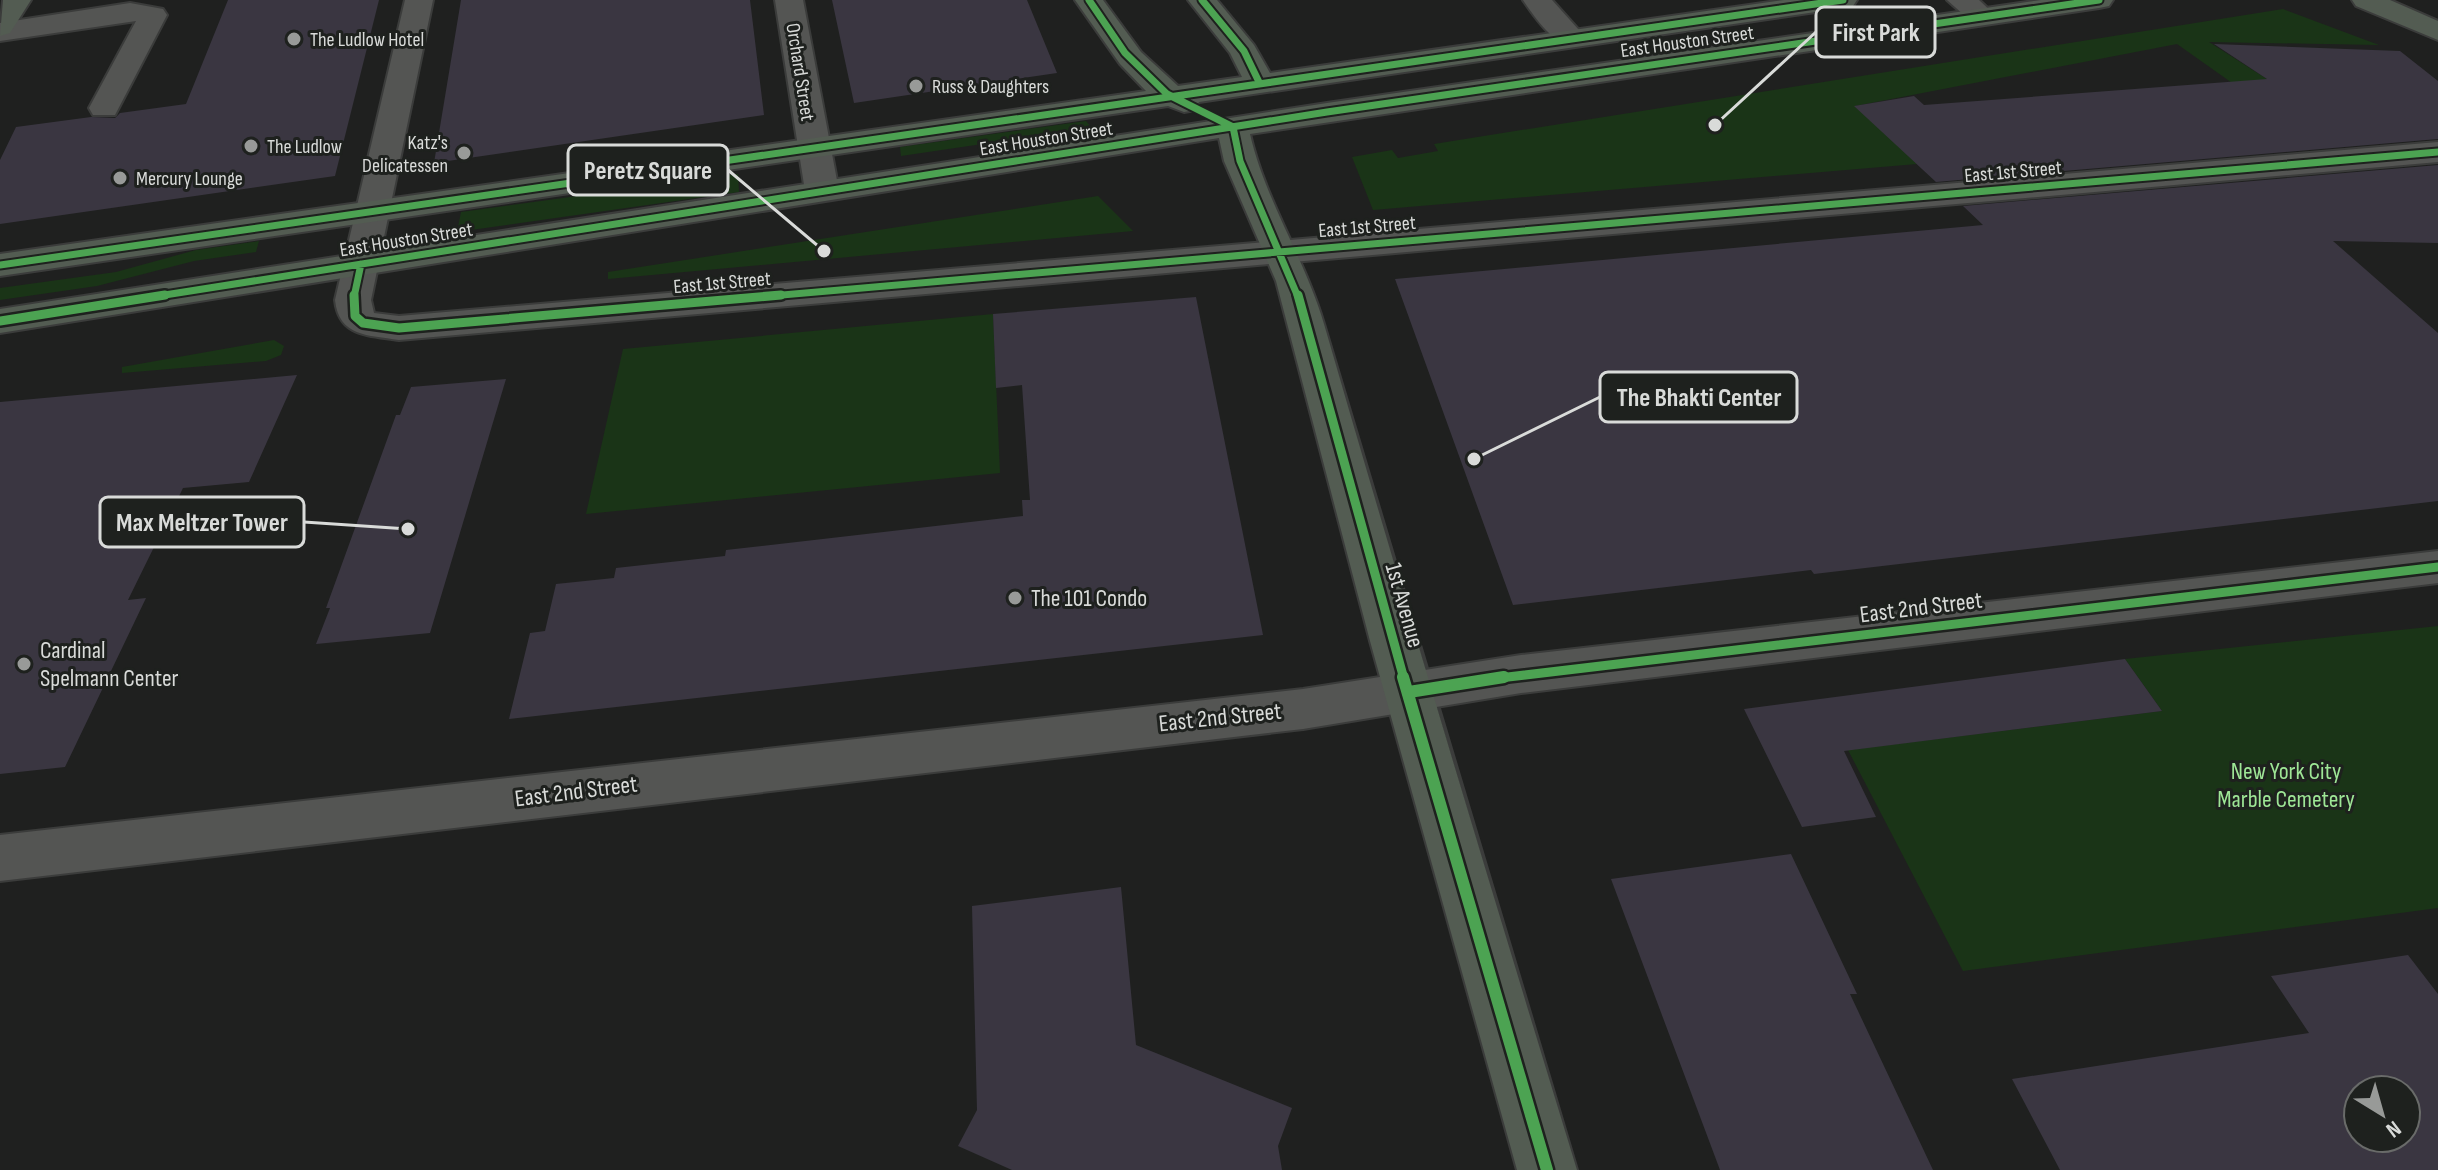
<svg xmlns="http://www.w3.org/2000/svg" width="2438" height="1170" viewBox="0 0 2438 1170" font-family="'Sofia Sans Condensed',sans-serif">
	<rect width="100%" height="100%" fill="#1f201f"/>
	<path fill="#1a3417" d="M2283,9L2379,45L2209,42L2342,127L2300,131L2177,44L1855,106L1917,164L1373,210L1352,157L1392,150L1398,158L1438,151L1434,144Z
		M1086,121L1092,128L901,156L900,147Z
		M738,174L739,192L457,232L461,212Z
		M1098,196L1133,231L608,279V272Z
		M259,241L256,252L194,261L97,286L0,300V288L116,272L196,250Z
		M993,314L1000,473L586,514L623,349Z
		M274,340L284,346L281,355L266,361L122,373V367Z
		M2438,626V908L1963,971L1848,750L2162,711L2125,659Z"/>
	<path fill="#3a3641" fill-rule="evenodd" d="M228,0H379L335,176L0,224V160L16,127L91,117L115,118L120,113L186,104Z
		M461,0H750L764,115L434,163Z
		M832,0H1027L1057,73L854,103Z
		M2214,44L2400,51L2438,81V139L1936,182L1854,106L1914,96L1924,105L2267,79Z
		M2438,165V243L2333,241L2438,333V501L1814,574L1811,570L1513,605L1395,279L1983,225L1963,206Z
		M1196,297L1263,635L509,719L530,633L545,631L556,584L614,578L616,568L725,556L726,550L1023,516L1022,500H1030L1022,385L996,388L993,314Z
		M297,375L249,482L183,488L128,600L146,598L65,767L0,774V402Z
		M506,379L430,633L316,644L330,608H326L396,415H400L411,387Z
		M2125,659L2162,711L1844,751L1876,817L1802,827L1744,709Z
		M1791,854L1857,994H1850L1933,1170H1720L1611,879Z
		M1121,887L1136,1045L1292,1108L1278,1146L1282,1170H1012L958,1146L977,1110L972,906Z
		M2408,955L2438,994V1170H2060L2012,1079L2309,1033L2271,976ZM2358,1090H2406V1138H2358Z"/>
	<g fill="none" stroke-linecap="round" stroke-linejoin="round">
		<defs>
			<path id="minor" d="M405,0H433L371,300L374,313L399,316L2438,142V162L399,340C368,335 339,337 335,300Z
				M775,0H803L839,191L834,198L822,201L810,198L805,191Z
				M1523,0H1552L1587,39L1582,45C1557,51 1536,19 1523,0Z
				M1947,0H1979L1996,16L1992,22H1972Z
				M130,3L163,9L167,15L115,115H93L89,108L136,21L0,41V23Z
				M2438,551V583L1521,693L1303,729L0,881V835L1303,689L1521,655Z"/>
			<path id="major" d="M3,0H31L10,33L0,36Z
				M1075,0H1103L1141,52L1178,86L1242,77L1230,53L1188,0H1217L1254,45L1270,73L1784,0H1857L1853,6L1843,8L1199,102L1195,110L1184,112L1168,106L0,276V254L1146,91L1120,64Z
				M2041,0H2113L2109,6L2099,8L1250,134C1265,200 1305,259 1324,324C1406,607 1491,889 1577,1170H1517L1370,641L1276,281L1224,161L1219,138L0,333V309L1327,103Z
				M2352,0H2390L2438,21V40L2356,6Z"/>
		</defs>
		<use href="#minor" stroke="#3b3c3b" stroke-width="4"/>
		<use href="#major" stroke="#3b3c3b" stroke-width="4"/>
		<use href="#minor" fill="#545553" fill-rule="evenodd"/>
		<use href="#major" fill="#535c52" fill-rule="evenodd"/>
		<defs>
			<path id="cycleway-far2" d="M1089,0L1125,53L1167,94L1233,127
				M1202,0L1244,51L1259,82
				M1233,127L1240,161L1298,297
				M0,265L1843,0
				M152,297L1327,112L2099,0
				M354,297L361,264
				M758,297L2438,152"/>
			<path id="cycleway-far1" d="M354,295L355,316L363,323L399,328L781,295
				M1298,295L1404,679
				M0,321L165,295
				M1491,679L2438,567"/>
			<path id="cycleway" d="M1403,677L1547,1170
				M1409,692L1504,677"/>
		</defs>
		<use href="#cycleway-far2" stroke="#1e211e" stroke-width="11"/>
		<use href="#cycleway-far1" stroke="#1e211e" stroke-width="14"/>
		<use href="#cycleway" stroke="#1e211e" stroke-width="17"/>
		<use href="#cycleway-far2" stroke="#4ca352" stroke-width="7"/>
		<use href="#cycleway-far1" stroke="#4ca352" stroke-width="9"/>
		<use href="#cycleway" stroke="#4ca352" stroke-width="12"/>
	</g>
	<g fill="#989a98" stroke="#1e211e" stroke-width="3">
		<circle cx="294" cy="39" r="8"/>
		<circle cx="916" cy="86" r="8"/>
		<circle cx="251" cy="146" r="8"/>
		<circle cx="464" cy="153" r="8"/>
		<circle cx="120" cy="178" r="8"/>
		<circle cx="1015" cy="598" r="8"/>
		<circle cx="24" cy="664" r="8"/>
	</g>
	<g text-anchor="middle" stroke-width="6" stroke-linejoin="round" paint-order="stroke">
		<g font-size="20" fill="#d9dbd9" stroke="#1e211e" text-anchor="start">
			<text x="310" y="46">The Ludlow Hotel</text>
			<text x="932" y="93">Russ &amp; Daughters</text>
			<text x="448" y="149" text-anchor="end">Katz's<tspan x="448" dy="23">Delicatessen</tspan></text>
			<text x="267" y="153">The Ludlow</text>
			<text x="136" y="185">Mercury Lounge</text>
		</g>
		<g font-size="20" fill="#d9dbd9" stroke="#1e211e">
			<text transform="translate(1687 41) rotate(-8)" y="7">East Houston Street</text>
			<text transform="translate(801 72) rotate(81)" y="7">Orchard Street</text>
			<text transform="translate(1046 138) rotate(-9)" y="7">East Houston Street</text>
			<text transform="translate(2013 171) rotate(-5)" y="7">East 1st Street</text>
			<text transform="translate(1367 226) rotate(-5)" y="7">East 1st Street</text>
			<text transform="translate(406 239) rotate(-9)" y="7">East Houston Street</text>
			<text transform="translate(722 282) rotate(-5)" y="7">East 1st Street</text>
		</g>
		<g font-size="24" fill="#d9dbd9" stroke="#1e211e" text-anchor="start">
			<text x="1031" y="606">The 101 Condo</text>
			<text x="40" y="658">Cardinal<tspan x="40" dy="28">Spelmann Center</tspan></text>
		</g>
		<g font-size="24" fill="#d9dbd9" stroke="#1e211e">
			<text transform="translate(1405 605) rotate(74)" y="8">1st Avenue</text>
			<text transform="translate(1921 607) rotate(-7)" y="8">East 2nd Street</text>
			<text transform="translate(1220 717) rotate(-6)" y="8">East 2nd Street</text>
			<text transform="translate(576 791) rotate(-7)" y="8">East 2nd Street</text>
		</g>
		<g font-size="24" fill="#9ee696" stroke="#1e211e">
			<text x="2286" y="779">New York City<tspan x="2286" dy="28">Marble Cemetery</tspan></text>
		</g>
	</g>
	<path fill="none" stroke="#d9dbd9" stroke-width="3" d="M1715 125L1816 32M824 251L728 170M1474 459L1600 397M408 529L304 522"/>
	<g fill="#d9dbd9" stroke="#1e211e" stroke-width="3">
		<circle cx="1715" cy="125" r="8"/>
		<circle cx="824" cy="251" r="8"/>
		<circle cx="1474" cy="459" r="8"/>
		<circle cx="408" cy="529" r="8"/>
	</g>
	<g fill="#1e211e" stroke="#d9dbd9" stroke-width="3">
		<rect x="1816" y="7" width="119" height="50" rx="8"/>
		<rect x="568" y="145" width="160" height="50" rx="8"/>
		<rect x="1600" y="372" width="197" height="50" rx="8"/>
		<rect x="100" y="497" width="204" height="50" rx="8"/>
	</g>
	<g font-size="26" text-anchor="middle" font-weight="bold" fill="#d9dbd9">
		<text x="1876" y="41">First Park</text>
		<text x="648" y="179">Peretz Square</text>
		<text x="1699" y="406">The Bhakti Center</text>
		<text x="202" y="531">Max Meltzer Tower</text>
	</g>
	<g transform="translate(2382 1114) rotate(143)"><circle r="38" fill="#1e211e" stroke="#696b69" stroke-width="2"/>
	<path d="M0-6L14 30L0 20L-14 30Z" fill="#989a98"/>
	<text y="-12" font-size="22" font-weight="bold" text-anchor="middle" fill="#d9dbd9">N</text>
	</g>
</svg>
